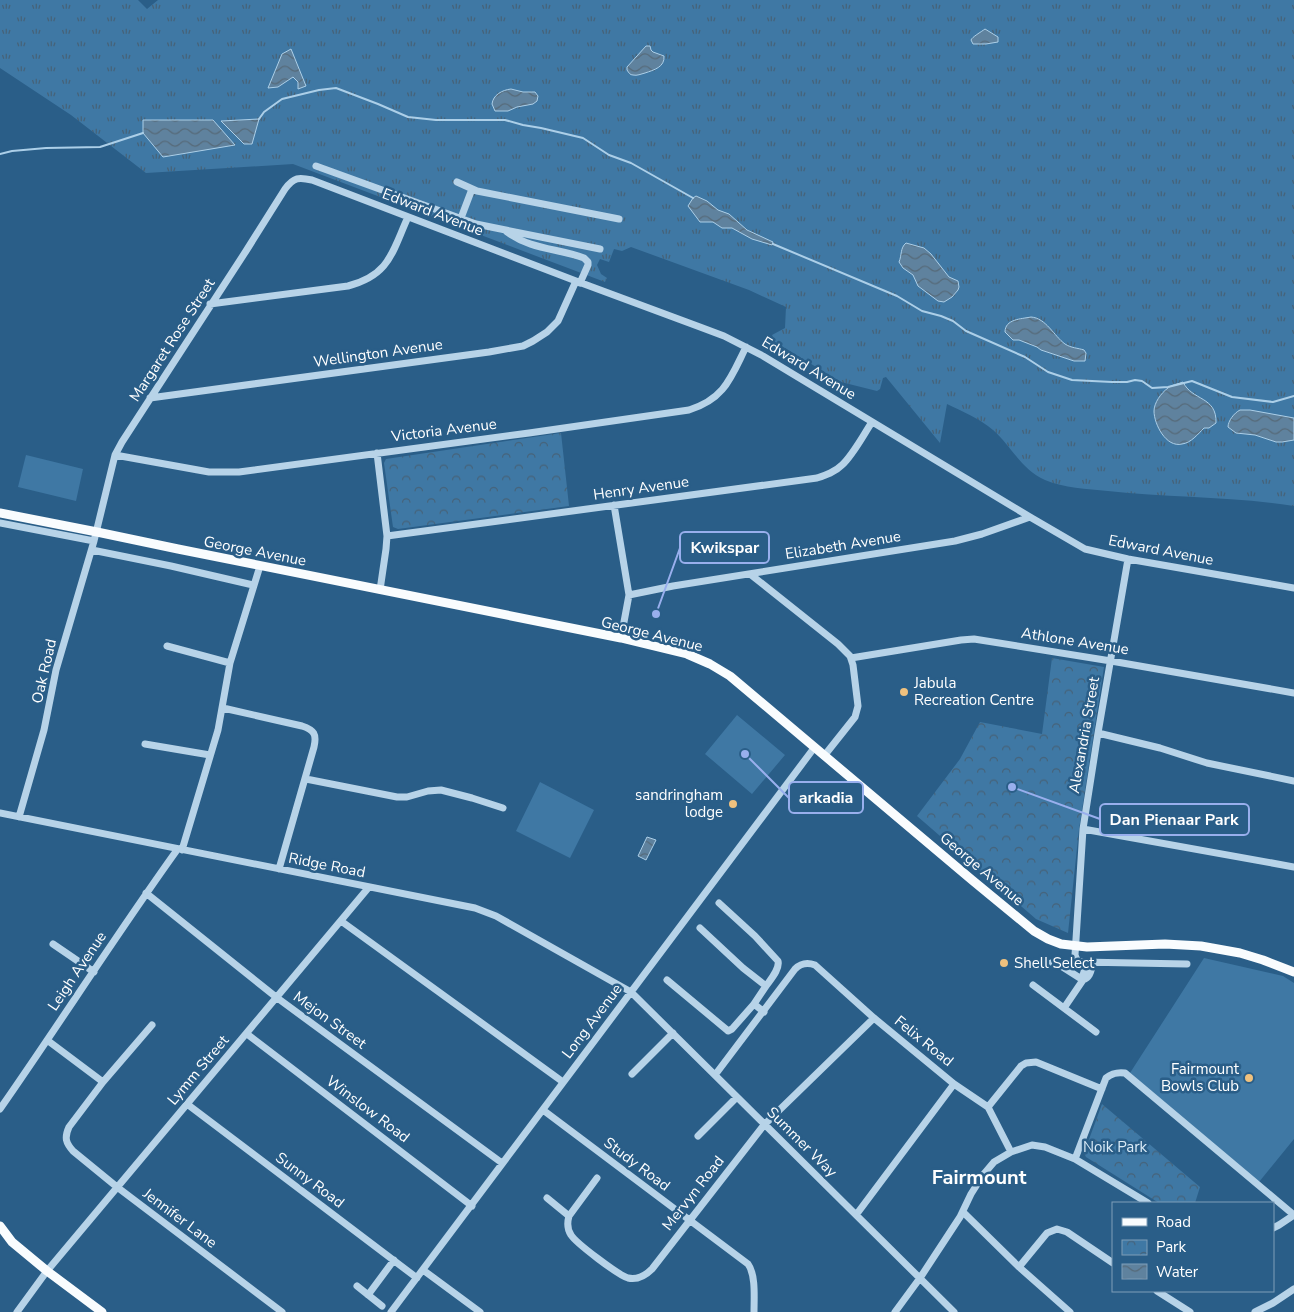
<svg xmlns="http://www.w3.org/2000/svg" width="1294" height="1312" viewBox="0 0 1294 1312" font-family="'Nunito Sans',sans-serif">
	<defs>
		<pattern id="grass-tufts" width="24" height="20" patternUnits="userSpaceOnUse" patternTransform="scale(1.25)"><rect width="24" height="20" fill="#3f78a4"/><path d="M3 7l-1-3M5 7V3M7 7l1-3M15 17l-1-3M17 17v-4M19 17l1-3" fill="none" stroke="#466278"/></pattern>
		<pattern id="park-crowns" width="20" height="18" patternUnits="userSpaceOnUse" patternTransform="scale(1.25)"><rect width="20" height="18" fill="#3f78a4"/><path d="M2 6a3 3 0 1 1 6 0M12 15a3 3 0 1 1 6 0" fill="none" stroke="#466278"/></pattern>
		<pattern id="water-waves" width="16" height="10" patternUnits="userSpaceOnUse" patternTransform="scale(1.25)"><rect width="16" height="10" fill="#5f829e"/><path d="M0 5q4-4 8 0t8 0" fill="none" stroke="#566a79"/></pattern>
	</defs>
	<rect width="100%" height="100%" fill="#2a5e88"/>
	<path fill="url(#grass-tufts)" d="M0,0H138L147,9L158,0H1294V506C1233,496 1170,498 1108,491C1087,489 1064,488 1045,480C1021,469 1012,447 993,430C980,419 962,411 947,404L940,443L886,377L883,378L880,389L877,391L841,382L775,342L772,335L785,328L786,307L749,290L631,247L622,251L614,249L609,262L600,259L597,265L601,274L607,278L605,282L293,164L146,173L71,115L0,68Z"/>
	<path fill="url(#park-crowns)" d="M561,433L569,506L398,529L393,527L384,463L386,459Z
		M1052,658L1104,667L1079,829L1068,933L1036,919L917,816L960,759L980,722L1042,734Z
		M1102,1104L1200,1187L1195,1203H1159L1086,1157L1084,1153Z"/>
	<path fill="#3f78a4" d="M26,455L83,469L76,501L18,487Z
		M737,715L785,755L752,794L705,754Z
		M540,782L594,810L570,858L516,831Z
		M1204,958L1283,976L1294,983V1139L1259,1182L1130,1073Z"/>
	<path fill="url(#water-waves)" stroke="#accfe8" d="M985,29L998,37V42L986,44H973L971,40C972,37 981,32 985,29Z
		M646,46H650L651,50L653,52L664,56C665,67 654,70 645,73C641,74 637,76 633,75C630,75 629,73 627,70V67Z
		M291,49L306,86L298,89V82L293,77L278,87L268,88L282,54Z
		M511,89L523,92H535L538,96L537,101L533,104L517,107L508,111H495L492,104C493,95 502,90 511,89Z
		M259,119L252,144H244L221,121Z
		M143,120H213L235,145L163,157L143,133Z
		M696,196L707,201L718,210L729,214L747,230L773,242L772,245L752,239L732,228H722L713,222H700L688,206L693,198Z
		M906,243L924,248L931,254L949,277L958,281L959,287L958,290L952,297L944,302L938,301L918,286L913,275L903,268L899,262C902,255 900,248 906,243Z
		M1031,317C1046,318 1054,336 1065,344C1071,348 1078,348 1084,350L1086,353L1085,361H1074L1041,350L1037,347L1019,340H1013L1005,332C1005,319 1021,319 1031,317Z
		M1183,382C1192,401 1217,396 1216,423L1209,428H1204C1198,434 1191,443 1182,444C1166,448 1154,424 1154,411C1154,403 1161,393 1168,388C1171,385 1178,384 1183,382Z
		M1240,410H1250L1294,418V440L1282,442H1276L1255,435L1236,433L1228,427C1228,421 1234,413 1240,410Z
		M647,837L656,840L646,860L638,856Z"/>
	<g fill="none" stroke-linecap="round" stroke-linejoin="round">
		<path stroke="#accfe8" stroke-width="2" d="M259,119L264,112L282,99L319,90L336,88L378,104L408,117L436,120H505L523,125L541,128L583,138L609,155L631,163L693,198
			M0,154L12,151L46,148L100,147L143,133
			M773,244L897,296L922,311L941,316L953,321L966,331L1025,357L1048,372L1072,380L1112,382H1127L1135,380L1142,381L1152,388L1168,387L1192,381L1232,397L1273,402L1294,396"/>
		<path stroke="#b7d3e8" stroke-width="7" d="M316,166L476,224L600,249
			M457,182L477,191L619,219
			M461,218L472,189
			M507,232C532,250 557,248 584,258L588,262V265L580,283
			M210,304L348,286C390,275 392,252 408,217
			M150,398L489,352L523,346L533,341L547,332L558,321L576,281
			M377,453L387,536L386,549L380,590
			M115,455L209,472H239L529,433L689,410C725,399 731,377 746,347
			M614,505L629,595L621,638
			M0,523L94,541
			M387,536L817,478C826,475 835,472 842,465C853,455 864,434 872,422
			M92,550L171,566L253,585
			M1128,559L1098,733L1083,829L1075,955L1077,960L1081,962L1187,964
			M750,574L838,644L850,656L853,665L858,706L855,717L824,756
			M629,595L673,586L955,541L982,534L1030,517
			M167,646L230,663
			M851,658L961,640L974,639L1111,661L1294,693
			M223,708L302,726C314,730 317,734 314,747L279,869
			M1098,733L1160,748L1207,763L1294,781
			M145,744L210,755
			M306,779L397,797H407L428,791L441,790L472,798L503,808
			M0,813L475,908L496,916L631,992L954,1312
			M19,817L44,730L56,670L94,541L115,455L122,442L246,251L285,189C294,177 299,177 312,180L576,281L700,327L724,336L763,356L1030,517L1085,549L1128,559L1294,588
			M1083,829L1294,867
			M182,850L218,730L230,663L260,566
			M146,893L276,997L502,1163
			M719,903L755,936L778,961C780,969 771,979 766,986
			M341,921L563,1082
			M700,928L743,968L766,986L754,1004
			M53,944L94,972
			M1051,963L1061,966L1083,980
			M667,980L727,1030L728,1031L732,1029L754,1004L764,1012
			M1083,980C1091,977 1091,970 1093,963
			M1033,985L1096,1032
			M1064,1008L1083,980V975L1087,962
			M152,1025L103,1082L69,1127C64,1138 66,1143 73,1151L117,1187L282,1312
			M247,1034L472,1206
			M47,1040L103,1082
			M632,1074L673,1033
			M715,1075L795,969C801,963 807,962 815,965L874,1018L954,1084L988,1107L1011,1152
			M187,1104L417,1278
			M988,1107L1021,1066L1026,1063L1036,1062L1102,1089
			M0,1109C60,1023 116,935 177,850
			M543,1110L748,1264C756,1275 754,1298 754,1312
			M698,1136L737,1097
			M1075,1159L1106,1078C1112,1073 1117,1072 1125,1073L1294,1215
			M597,1178L569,1216C567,1223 567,1229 571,1235C576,1243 618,1275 628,1278C637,1280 646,1275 652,1269L764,1125L874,1018
			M547,1198L569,1216
			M963,1212L1019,1267L1070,1312
			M856,1215L954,1084
			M1273,1228L1279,1225L1294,1215
			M1019,1267L1047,1233L1057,1229L1067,1232L1113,1263
			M423,1270L480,1312
			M357,1286L382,1306
			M1157,1291L1190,1312
			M368,1295L394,1260
			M17,1312L47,1271L369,887
			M391,1312L814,748
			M895,1312L920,1278L960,1217L971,1194L983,1175L994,1162L1011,1152L1032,1145L1045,1147L1075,1159L1148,1203
			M1255,1312L1273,1303L1294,1289"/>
		<path stroke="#f9fcfe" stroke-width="9" d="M0,513L97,532L178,549L621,638L687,654L710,664L730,676L972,880L1034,931L1048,939L1061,944L1087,947L1165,944L1201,946L1240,953L1263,960L1294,972
			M0,1226L12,1242L47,1271L102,1312"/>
	</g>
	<g fill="#efc17e" stroke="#2a5e88" stroke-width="2">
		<circle cx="904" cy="692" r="5"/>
		<circle cx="733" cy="804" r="5"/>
		<circle cx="1004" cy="963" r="5"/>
		<circle cx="1249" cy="1078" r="5"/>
	</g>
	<g text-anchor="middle" stroke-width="5" stroke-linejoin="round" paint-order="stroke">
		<g font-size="15" fill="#fff" stroke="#2a5e88">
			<text transform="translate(433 212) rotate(21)" y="5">Edward Avenue</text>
			<text transform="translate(172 340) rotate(-57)" y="5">Margaret Rose Street</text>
			<text transform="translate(378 353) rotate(-8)" y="5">Wellington Avenue</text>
			<text transform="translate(809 368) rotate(31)" y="5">Edward Avenue</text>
			<text transform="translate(444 430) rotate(-7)" y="5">Victoria Avenue</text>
			<text transform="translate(641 488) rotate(-8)" y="5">Henry Avenue</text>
			<text transform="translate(843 545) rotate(-9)" y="5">Elizabeth Avenue</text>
			<text transform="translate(1161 550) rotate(11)" y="5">Edward Avenue</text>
			<text transform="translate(255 551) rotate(11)" y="5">George Avenue</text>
			<text transform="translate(652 634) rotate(14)" y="5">George Avenue</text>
			<text transform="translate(1075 641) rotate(9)" y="5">Athlone Avenue</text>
			<text transform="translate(44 671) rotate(-77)" y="5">Oak Road</text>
			<text transform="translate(1084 735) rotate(-80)" y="5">Alexandria Street</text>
			<text transform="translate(327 865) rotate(11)" y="5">Ridge Road</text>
			<text transform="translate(982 869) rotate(40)" y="5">George Avenue</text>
			<text transform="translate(77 971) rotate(-56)" y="5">Leigh Avenue</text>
			<text transform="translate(330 1020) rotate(36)" y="5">Mejon Street</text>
			<text transform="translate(592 1021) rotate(-53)" y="5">Long Avenue</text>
			<text transform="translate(924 1041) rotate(39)" y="5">Felix Road</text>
			<text transform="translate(198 1070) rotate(-50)" y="5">Lymm Street</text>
			<text transform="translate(368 1109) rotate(37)" y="5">Winslow Road</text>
			<text transform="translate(802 1142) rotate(45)" y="5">Summer Way</text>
			<text transform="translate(637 1164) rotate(37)" y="5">Study Road</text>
			<text transform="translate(310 1180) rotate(37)" y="5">Sunny Road</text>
			<text transform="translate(693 1193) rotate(-52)" y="5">Mervyn Road</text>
			<text transform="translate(180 1218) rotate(37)" y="5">Jennifer Lane</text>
		</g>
		<g font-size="15" fill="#fff" stroke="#2a5e88" text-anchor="start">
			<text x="914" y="688">Jabula<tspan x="914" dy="17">Recreation Centre</tspan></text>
			<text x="723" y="800" text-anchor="end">sandringham<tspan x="723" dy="17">lodge</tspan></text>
			<text x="1014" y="968">Shell Select</text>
			<text x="1239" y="1074" text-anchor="end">Fairmount<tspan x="1239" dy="17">Bowls Club</tspan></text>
		</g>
		<g font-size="15" fill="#daebf7" stroke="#2a5e88">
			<text x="1115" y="1152">Noik Park</text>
		</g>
		<g font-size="20" font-weight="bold" fill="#fff" stroke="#2a5e88">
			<text x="979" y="1184">Fairmount</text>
		</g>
	</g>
	<path fill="none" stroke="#99afed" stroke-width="2" d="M656 614L680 548M745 754L789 798M1012 787L1100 819"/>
	<g fill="#99afed" stroke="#2a5e88" stroke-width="2">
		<circle cx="656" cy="614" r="5"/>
		<circle cx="745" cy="754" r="5"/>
		<circle cx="1012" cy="787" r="5"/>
	</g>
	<g fill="#2a5e88" stroke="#99afed" stroke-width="2">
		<rect x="680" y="532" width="89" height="31" rx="5"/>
		<rect x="789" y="782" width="74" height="31" rx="5"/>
		<rect x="1100" y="804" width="149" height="31" rx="5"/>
	</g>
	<g font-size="16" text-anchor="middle" font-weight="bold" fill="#fff">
		<text x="725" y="553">Kwikspar</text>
		<text x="826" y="803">arkadia</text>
		<text x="1174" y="825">Dan Pienaar Park</text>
	</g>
	<rect x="1112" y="1202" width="162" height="90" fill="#2a5e88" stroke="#7f9eb8"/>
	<rect x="1122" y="1218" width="25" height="8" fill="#f9fcfe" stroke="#7f9eb8"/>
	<text x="1156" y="1227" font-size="15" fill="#ffffff">Road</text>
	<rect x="1122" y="1240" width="25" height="15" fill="url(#park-crowns)" stroke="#7f9eb8"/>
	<text x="1156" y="1252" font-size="15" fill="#ffffff">Park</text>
	<rect x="1122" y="1264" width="25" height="15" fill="url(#water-waves)" stroke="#7f9eb8"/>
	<text x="1156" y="1277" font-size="15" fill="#ffffff">Water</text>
</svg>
